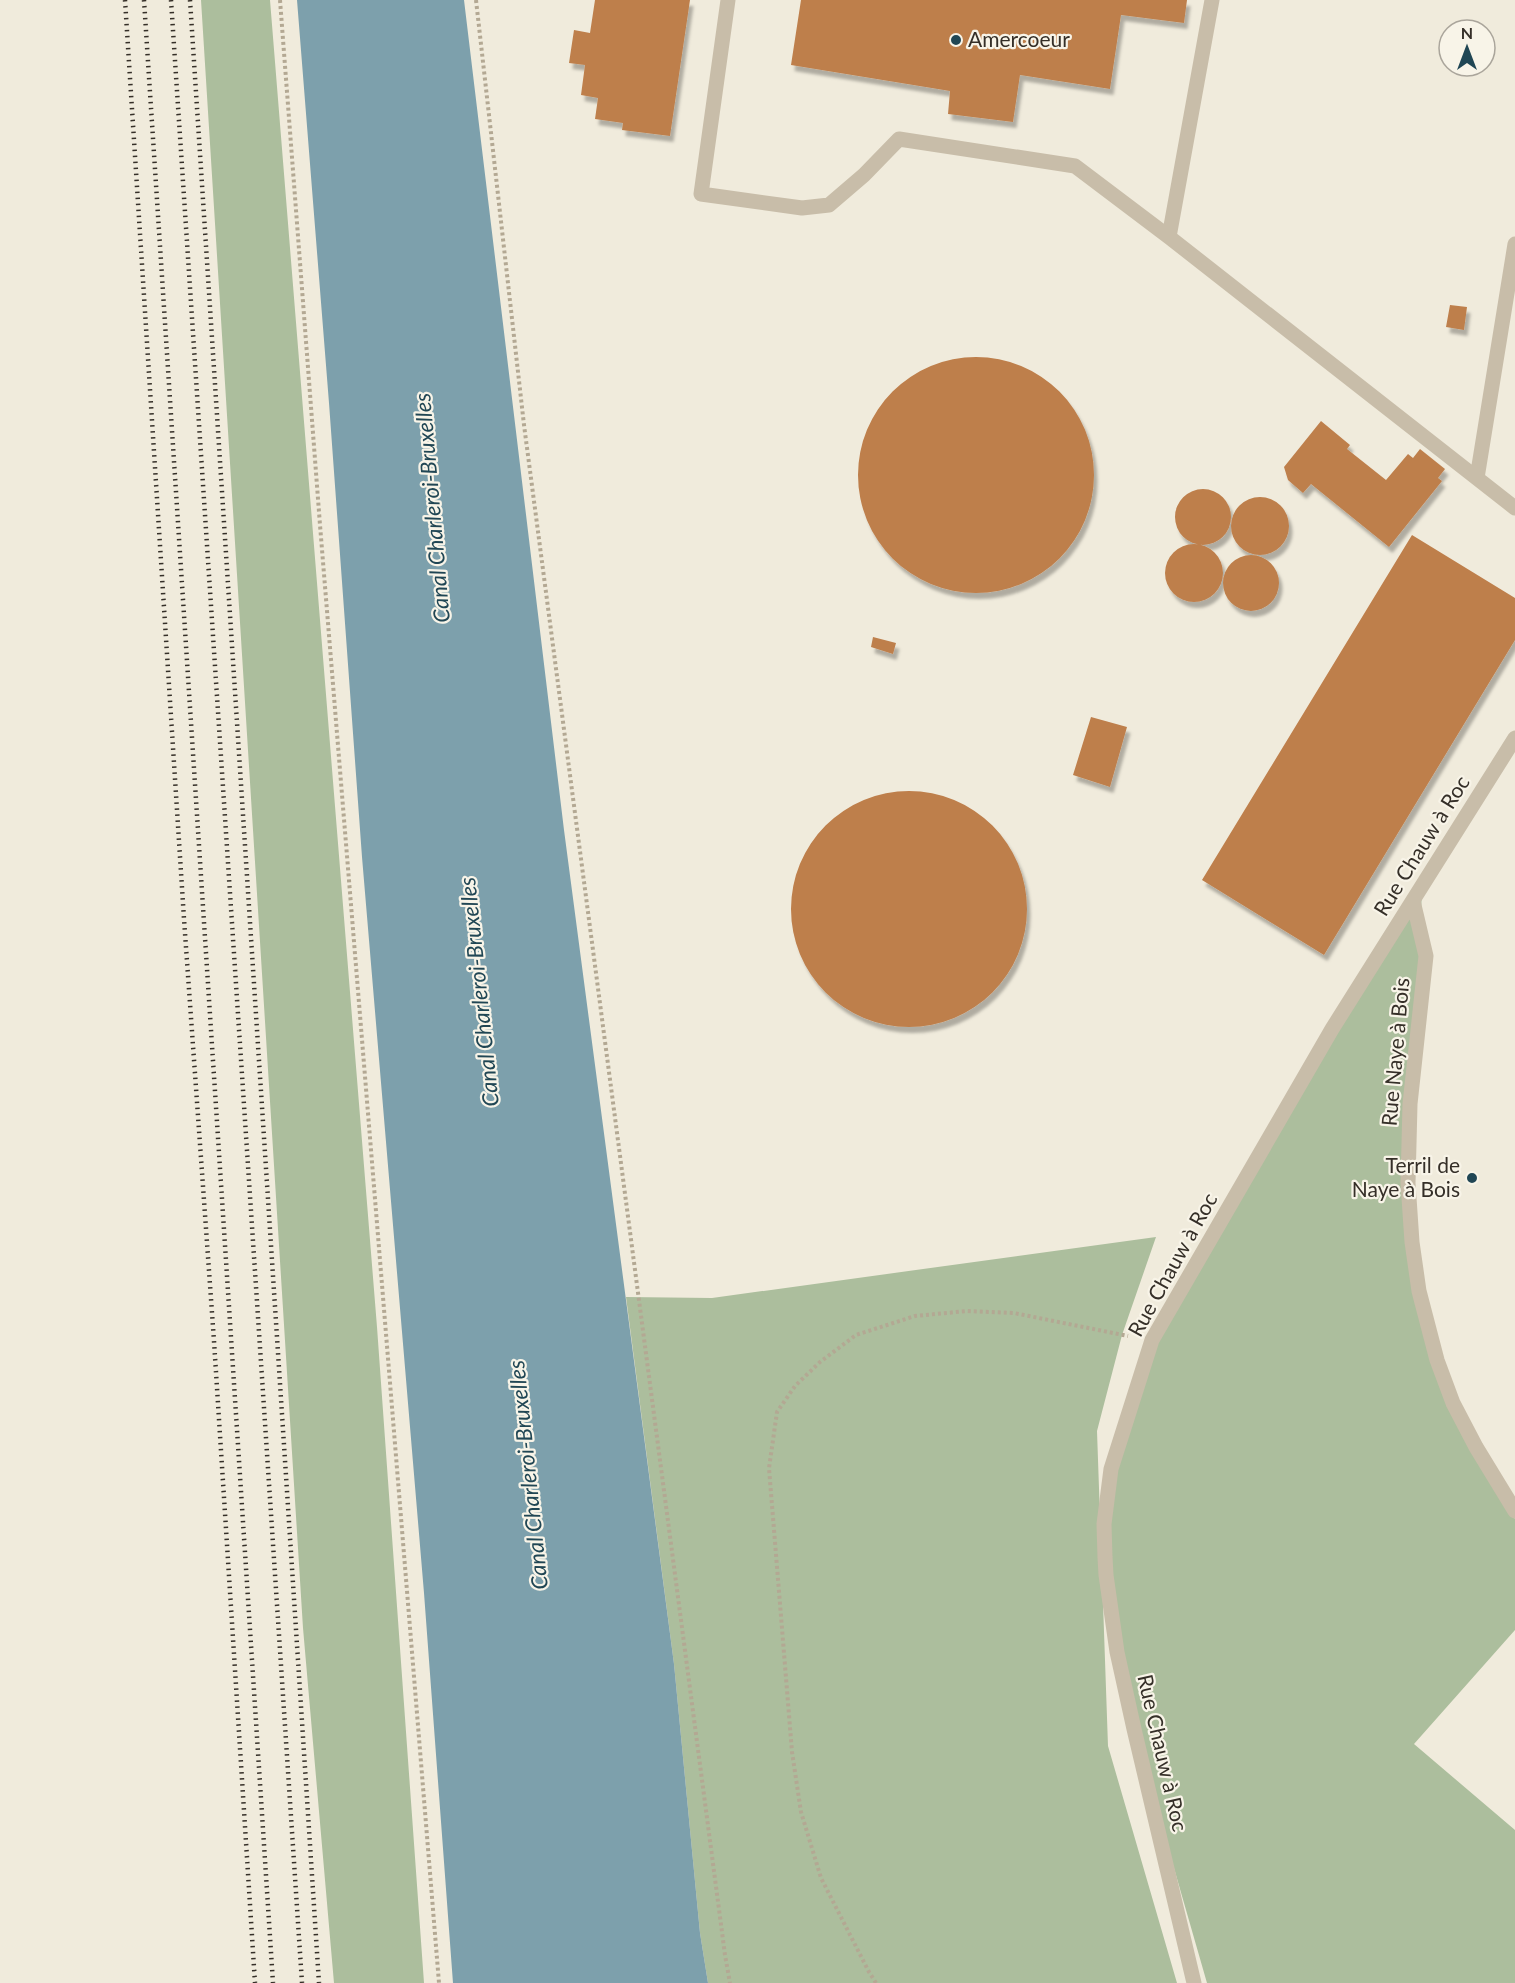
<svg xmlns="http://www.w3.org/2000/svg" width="1515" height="1983" viewBox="0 0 1515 1983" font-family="Lato,sans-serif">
	<defs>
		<filter id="shadow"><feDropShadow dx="3.5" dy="6" stdDeviation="1.5" flood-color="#0004"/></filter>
	</defs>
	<rect width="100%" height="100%" fill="#f0ebdc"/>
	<path fill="#acbe9d" d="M201,0H270L377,1327L424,1983H334L303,1628Z
		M1422,886L1410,1225L1437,1360L1515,1519V1630L1414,1744L1515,1830V1983H1207L1134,1729L1105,1557L1111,1469L1152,1340Z
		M1156,1237L1122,1335L1097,1431L1108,1746L1177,1983H708L700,1933L674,1664L626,1297L712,1298Z"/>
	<path fill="#7da0ac" d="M297,0H464L564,830L674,1664L700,1933L708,1983H453L424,1593L362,857L329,403Z"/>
	<path fill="#be7f4c" filter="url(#shadow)" d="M595,0H690L670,136L622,130L623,123L595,119L598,98L581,95L585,65L569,63L574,30L590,33Z
		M801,0H1187L1184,23L1121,15L1110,89L1020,75L1013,122L948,114L950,91L791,65Z
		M1450,305L1467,307L1464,330L1446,327Z
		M858 475a118 118 0 1 1 236 0a118 118 0 1 1-236 0Z
		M1321,421L1350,445L1347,449L1386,480L1408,454L1413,458L1420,449L1445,469L1438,478L1442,481L1389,547L1311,484L1303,493L1288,480L1284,467Z
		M1175 517a28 28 0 1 1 56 0a28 28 0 1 1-56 0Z
		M1231 526a29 29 0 1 1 58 0a29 29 0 1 1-58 0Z
		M1412,535L1515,598V640L1324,955L1202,880Z
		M1165 573a29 29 0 1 1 58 0a29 29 0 1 1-58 0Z
		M1223 583a28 28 0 1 1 56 0a28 28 0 1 1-56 0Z
		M873,637L896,643L893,654L871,647Z
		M1091,717L1127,727L1110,787L1073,775Z
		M791 909a118 118 0 1 1 236 0a118 118 0 1 1-236 0Z"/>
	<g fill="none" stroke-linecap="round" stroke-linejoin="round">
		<path stroke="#b3a893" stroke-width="4" stroke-dasharray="3 3" stroke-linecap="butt" d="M280,0L320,525L439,1983
			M476,0L524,425L725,1955L730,1983
			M876,1983L869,1972L821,1878L801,1812L792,1752L769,1468L777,1412L795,1386L820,1362L856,1335L915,1316L967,1311L1014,1313L1128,1336"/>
		<path stroke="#c8bda9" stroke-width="15" d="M728,0L701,194L802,208L829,205L864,175L899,139L1075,166L1169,237L1515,508
			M1169,237L1212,0
			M1477,478L1515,244
			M1413,901L1426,956L1410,1104L1408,1183L1412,1242L1419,1291L1437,1360L1453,1403L1476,1447L1515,1511
			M1194,1983L1134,1729L1117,1652L1106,1575L1105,1557L1104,1524L1111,1469L1152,1340L1332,1029L1515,738"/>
		<path stroke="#352f28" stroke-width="4.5" stroke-dasharray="1.5 4.5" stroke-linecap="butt" d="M125,0L184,919L214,1341L255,1983
			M144,0L273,1983
			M171,0L302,1983
			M190,0L319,1983"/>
	</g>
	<g fill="#204654" stroke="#f8f4e8" stroke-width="2">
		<circle cx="956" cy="40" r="6"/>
		<circle cx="1472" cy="1178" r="6"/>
	</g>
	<g text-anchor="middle" stroke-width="4.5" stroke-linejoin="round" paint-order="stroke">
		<g font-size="21" fill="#352f28" stroke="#f8f4e8" text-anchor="start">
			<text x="968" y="47">Amercoeur</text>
			<text x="1460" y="1173" text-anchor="end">Terril de<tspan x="1460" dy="24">Naye à Bois</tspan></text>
		</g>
		<g font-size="21" fill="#352f28" stroke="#f8f4e8">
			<text transform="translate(1422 846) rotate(-58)" y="7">Rue Chauw à Roc</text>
			<text transform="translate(1396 1052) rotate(-85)" y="7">Rue Naye à Bois</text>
			<text transform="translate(1173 1265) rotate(-61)" y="7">Rue Chauw à Roc</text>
			<text transform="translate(1162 1753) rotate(77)" y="7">Rue Chauw à Roc</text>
		</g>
		<g font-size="22" font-style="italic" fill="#204654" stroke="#f8f4e8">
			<text transform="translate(432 508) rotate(-95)" y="8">Canal Charleroi-Bruxelles</text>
			<text transform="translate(479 992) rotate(-96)" y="8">Canal Charleroi-Bruxelles</text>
			<text transform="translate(528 1475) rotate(-96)" y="8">Canal Charleroi-Bruxelles</text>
		</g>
	</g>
	<g transform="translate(1467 48)"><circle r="28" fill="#f8f4e8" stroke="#aaa59b" stroke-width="1.5"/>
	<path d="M0-4.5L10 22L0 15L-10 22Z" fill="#204654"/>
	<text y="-9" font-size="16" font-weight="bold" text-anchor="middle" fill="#352f28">N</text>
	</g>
</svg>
